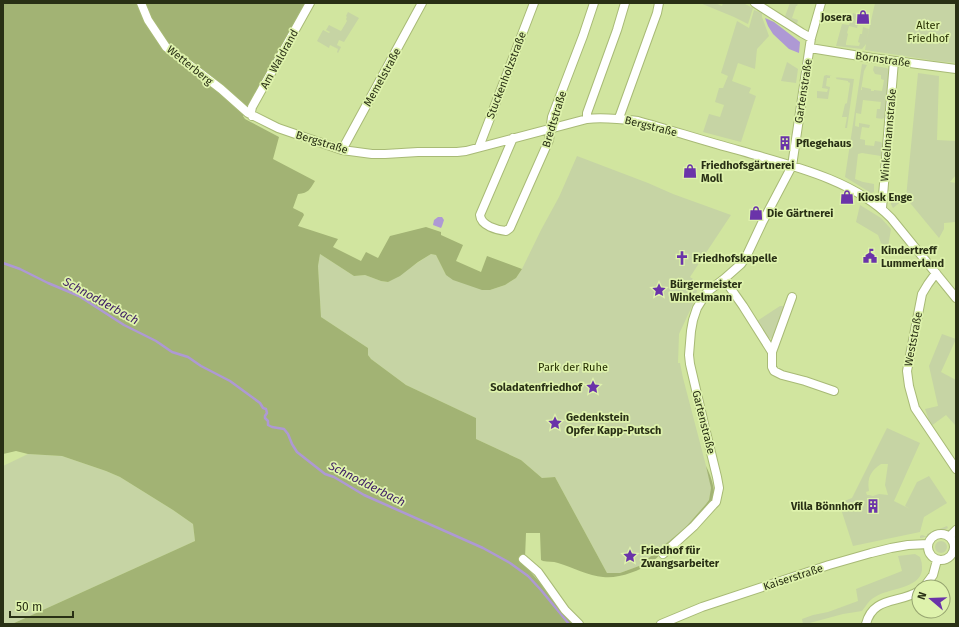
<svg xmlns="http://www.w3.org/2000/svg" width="959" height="627" viewBox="0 0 959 627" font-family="'Fira Sans',sans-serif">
	<rect width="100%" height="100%" fill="#d1e59f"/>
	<path fill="#c6d4a4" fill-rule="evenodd" d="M700,3H715L722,6L723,3H743L753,8L748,24L734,17Z
		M790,3H798L797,6H796L792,18L798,20L797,24L795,25L784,19Z
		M875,3H956V63L936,61L865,50L866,44L862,49L836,46L842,24L849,25L853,13L860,16L857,28L849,26L847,33L848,34L846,43V45L859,46L860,43L858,42L860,34H862L863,27L869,29L866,43Z
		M754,10L762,13V17L769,36L757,49L755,69L738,63L732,81L751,88L749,93L756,96L741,142L703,132L709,114L720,117L724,105L715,102L719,88H723L728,76L721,73L737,21L749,28Z
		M348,12L359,18L344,42L339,40L337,45L341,47L338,53L337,52L338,49L330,45L329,48L317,41L323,30L329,33L330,32L326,30L329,25L341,31L347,21L346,19L347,17L346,16Z
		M787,62L798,69L796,83L781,81Z
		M862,64L867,65L864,71L861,90H862V87L871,89V91H874V90L882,91L884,80L881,79V75L875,74L873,70L874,66L887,68L890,71L886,117L882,119L876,118L877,109H880L881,102L863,100L861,114L856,113L855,126L859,127V123L870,125L869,128L862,127L860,139L865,140V145L874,146L875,141L881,142L883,145L881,156L862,153L858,154L855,179L863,182L874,184V192L871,193L845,177Z
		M918,73L939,76L937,140L956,141V175L950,182L956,183V228H955V222L944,223V229L939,238L906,198Z
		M826,75L832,76H830V78H827L826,86L830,87L828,99L817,98V91L827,92L828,89L822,88L824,76Z
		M834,77L854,79L847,128H845L847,117H842L845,104L847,103L850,83L848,82V81L836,79L837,77Z
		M577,156L648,183L673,194L731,215L690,277L696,281L697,291L693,304L679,334L678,363H680L683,378L710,481L711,488L709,500L706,504L685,528L639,566L620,573H607L555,477L542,478L521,460L476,439V418L406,385L371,359L368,355V348L321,317L318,266L320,254L354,276L365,275L381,281L388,282L431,254L436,255L446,275L490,290L505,285L516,278L522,269L541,230L559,197Z
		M891,194L904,197L903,200L893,208L891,204L890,199H891Z
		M860,205L881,218L891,229L888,247L881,243L878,235L856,222Z
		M780,306H783L784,308L774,339L769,338L757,321Z
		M942,334L956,339L941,372L956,380V426L946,415L931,426L925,409L938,406L929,366Z
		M887,428L920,443L894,501L910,509L905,506L917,482L929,476L947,503L924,517L920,532L853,546L839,503L852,498ZM881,464H888L885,485L888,495L879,494L873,496L869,495H867L866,492L869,491C867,479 870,471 881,464Z
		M28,454L62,456L106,471L120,477L173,510L193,524L195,541L12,624H3V466Z
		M947,526L948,528C944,530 941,530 937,531C930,533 929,537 920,538V536L922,535L925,536H927V534Z
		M935 547a6 6 0 1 1 12 0a6 6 0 1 1-12 0Z
		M915,554L920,557C922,562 922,565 922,570C920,589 888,588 875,597C869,600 866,606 862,611L843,614L806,624H803L802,619L813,615L828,612L858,601L856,589L902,571L898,556Z"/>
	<path fill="#a2b374" d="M3,3H307L248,109L244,113L243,116L245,119L279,137L273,159L315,181C310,189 309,193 298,194L293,208L303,213L304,215L298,226L338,239L333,247L361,261L366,252L378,258L390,236L426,227L441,232V235L463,245L456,261L481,272L487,256L522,269L516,278L505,285L490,290H482L453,280L446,275L436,255L431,254L418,262L400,276L388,282L381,281L365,275L354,276L320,254L318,266L321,317L368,348V355L371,359L406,385L476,418V439L521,460L542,478L555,477L607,573H620L639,566L685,528L706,504L709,500L711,488L706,466C710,474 715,488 714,496C713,509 662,553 651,563C639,571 618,579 603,577C589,576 572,567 558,563C553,561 548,562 543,561L541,560L540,533H526L525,558L528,569L576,624H12L195,541L193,524L173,510L120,477L106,471L62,456L28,454L16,451L3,454Z"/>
	<path fill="#ae99d4" d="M765,18L774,22L800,42L799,53L789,49L773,34L768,26Z
		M438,217H442L444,220L442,226L441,228L433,225L434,220Z"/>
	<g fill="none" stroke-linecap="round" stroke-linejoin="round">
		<path stroke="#ae99d4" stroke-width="2.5" d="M3,263L20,269L48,283L79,296L124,325L156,341L172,352L188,357L201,366L230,381L260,403L263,408L266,409L267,413L265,416V418L268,421V425L272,427L284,429L288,434L292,444L297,452L325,474L334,477L364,495L483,548L510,563L528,576L541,590L569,624"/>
		<defs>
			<path id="street" d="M141,3L148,20L166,47L221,89L248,113L278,128L342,150L372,154H385L418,152H457L466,151L587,119C604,117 621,119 638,121C671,130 704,141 738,150C789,165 853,179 891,218L956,298
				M755,3L802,33L811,38
				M810,48L872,58L956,69
				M252,116L251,112L252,107L310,3
				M619,118L649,35L657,13L659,3
				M587,119V113L617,30L625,3
				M513,138L480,215C481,226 497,230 506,231L510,228L549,140L552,117L583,36L594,3
				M479,147L534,3
				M342,150L422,3
				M882,208L894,61
				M936,273L928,284L922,294L907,371L909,386L915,408L956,469
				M724,279L743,306L772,352V367L774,371L782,375L805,381L834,391
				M772,352L792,297
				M928 547a13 13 0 1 1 26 0a13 13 0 1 1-26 0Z
				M949,537L956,530
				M663,554L694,526L713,505L716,502L719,488L717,477L705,428L690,364L689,355L691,331L693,320L697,308L707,292L724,279L741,264L746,257L762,223L792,166L811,38L821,3
				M523,559L538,572L565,610L579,624
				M924,587L933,575L937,560
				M661,624L702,607L829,565L871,553L891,548L908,545L928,544
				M866,624C873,596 899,604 919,591"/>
		</defs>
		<use href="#street" stroke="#a8ba76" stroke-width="10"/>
		<use href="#street" stroke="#fff" stroke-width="8"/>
	</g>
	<defs>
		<symbol id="shop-bare" viewBox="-9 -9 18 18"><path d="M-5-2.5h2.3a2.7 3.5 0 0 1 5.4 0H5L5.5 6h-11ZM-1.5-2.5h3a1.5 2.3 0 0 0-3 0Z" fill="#6a33a9" stroke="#def2ac" stroke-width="2.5" paint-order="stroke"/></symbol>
		<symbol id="building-bare" viewBox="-9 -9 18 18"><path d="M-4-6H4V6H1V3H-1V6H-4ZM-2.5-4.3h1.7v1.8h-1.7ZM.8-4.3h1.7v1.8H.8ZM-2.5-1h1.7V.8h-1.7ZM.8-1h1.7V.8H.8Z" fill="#6a33a9" stroke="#def2ac" stroke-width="2.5" paint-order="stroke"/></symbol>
		<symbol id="civic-bare" viewBox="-9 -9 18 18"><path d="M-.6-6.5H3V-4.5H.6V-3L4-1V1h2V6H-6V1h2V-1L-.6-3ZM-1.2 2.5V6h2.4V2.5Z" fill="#6a33a9" stroke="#def2ac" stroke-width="2.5" paint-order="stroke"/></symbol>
		<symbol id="church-bare" viewBox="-9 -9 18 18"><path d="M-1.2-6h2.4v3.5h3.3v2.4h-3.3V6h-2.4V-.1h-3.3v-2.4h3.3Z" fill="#6a33a9" stroke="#def2ac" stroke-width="2.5" paint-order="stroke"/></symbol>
		<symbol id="sight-bare" viewBox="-9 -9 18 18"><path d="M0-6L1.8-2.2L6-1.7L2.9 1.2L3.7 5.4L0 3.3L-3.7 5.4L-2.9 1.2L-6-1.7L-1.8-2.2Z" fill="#6a33a9" stroke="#def2ac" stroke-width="2.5" paint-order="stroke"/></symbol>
	</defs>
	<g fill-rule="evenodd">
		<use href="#shop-bare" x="853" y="7" width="20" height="20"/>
		<use href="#building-bare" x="775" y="133" width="20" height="20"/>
		<use href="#shop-bare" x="680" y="161" width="20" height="20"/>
		<use href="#shop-bare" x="837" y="187" width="20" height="20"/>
		<use href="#shop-bare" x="746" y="203" width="20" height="20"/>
		<use href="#civic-bare" x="860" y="246" width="20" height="20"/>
		<use href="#church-bare" x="672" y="248" width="20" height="20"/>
		<use href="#sight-bare" x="649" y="280" width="20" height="20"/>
		<use href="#sight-bare" x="583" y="377" width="20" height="20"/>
		<use href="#sight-bare" x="545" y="413" width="20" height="20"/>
		<use href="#building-bare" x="863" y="496" width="20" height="20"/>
		<use href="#sight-bare" x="620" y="546" width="20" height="20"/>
	</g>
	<g text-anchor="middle" stroke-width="3.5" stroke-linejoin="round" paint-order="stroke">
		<g font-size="11" font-weight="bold" fill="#293015" stroke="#def2ac" text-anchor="start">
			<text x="852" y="21" text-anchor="end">Josera</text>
			<text x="796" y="147">Pflegehaus</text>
			<text x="701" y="169">Friedhofsgärtnerei<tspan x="701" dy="13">Moll</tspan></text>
			<text x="858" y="201">Kiosk Enge</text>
			<text x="767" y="217">Die Gärtnerei</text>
			<text x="881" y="254">Kindertreff<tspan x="881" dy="13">Lummerland</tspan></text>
			<text x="693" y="262">Friedhofskapelle</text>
			<text x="670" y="288">Bürgermeister<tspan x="670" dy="13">Winkelmann</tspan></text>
			<text x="582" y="391" text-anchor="end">Soladatenfriedhof</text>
			<text x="566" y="421">Gedenkstein<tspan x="566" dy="13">Opfer Kapp-Putsch</tspan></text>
			<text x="862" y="510" text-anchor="end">Villa Bönnhoff</text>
			<text x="641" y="554">Friedhof für<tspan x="641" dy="13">Zwangsarbeiter</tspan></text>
		</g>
		<g font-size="11" fill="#262f00" stroke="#def2ac">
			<text x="928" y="29">Alter<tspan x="928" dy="13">Friedhof</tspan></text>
			<text x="573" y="371">Park der Ruhe</text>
		</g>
		<g font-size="11" fill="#293015" stroke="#def2ac">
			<text transform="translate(279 59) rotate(-61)" y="4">Am Waldrand</text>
			<text transform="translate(883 59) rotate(8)" y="4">Bornstraße</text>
			<text transform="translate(190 65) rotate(39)" y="4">Wetterberg</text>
			<text transform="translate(506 75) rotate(-69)" y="4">Stuckenholzstraße</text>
			<text transform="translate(382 77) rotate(-61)" y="4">Memelstraße</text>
			<text transform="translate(803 91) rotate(-81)" y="4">Gartenstraße</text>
			<text transform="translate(554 119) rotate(-73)" y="4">Bredtstraße</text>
			<text transform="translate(651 126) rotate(14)" y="4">Bergstraße</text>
			<text transform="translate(888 135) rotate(-85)" y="4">Winkelmannstraße</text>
			<text transform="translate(322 142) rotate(17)" y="4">Bergstraße</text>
			<text transform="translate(913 339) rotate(-79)" y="4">Weststraße</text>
			<text transform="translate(704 422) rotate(76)" y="4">Gartenstraße</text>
			<text transform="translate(793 577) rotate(-18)" y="4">Kaiserstraße</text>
		</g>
		<g font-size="12" font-style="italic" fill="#402166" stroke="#def2ac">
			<text transform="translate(101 301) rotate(29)" y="4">Schnodderbach</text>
			<text transform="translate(367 484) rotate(27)" y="4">Schnodderbach</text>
		</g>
	</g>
	<rect width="959" height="627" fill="none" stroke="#293015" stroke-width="8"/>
	<g transform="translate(931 599) rotate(289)"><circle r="19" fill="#def2ac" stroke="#96a470"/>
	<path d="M0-3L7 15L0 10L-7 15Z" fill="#6a33a9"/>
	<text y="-6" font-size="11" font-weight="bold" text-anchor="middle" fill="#293015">N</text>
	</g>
	<path d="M10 611v6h63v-6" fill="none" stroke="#293015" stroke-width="2"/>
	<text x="16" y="611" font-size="12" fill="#293015" stroke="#def2ac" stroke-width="3" paint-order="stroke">50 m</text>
</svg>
